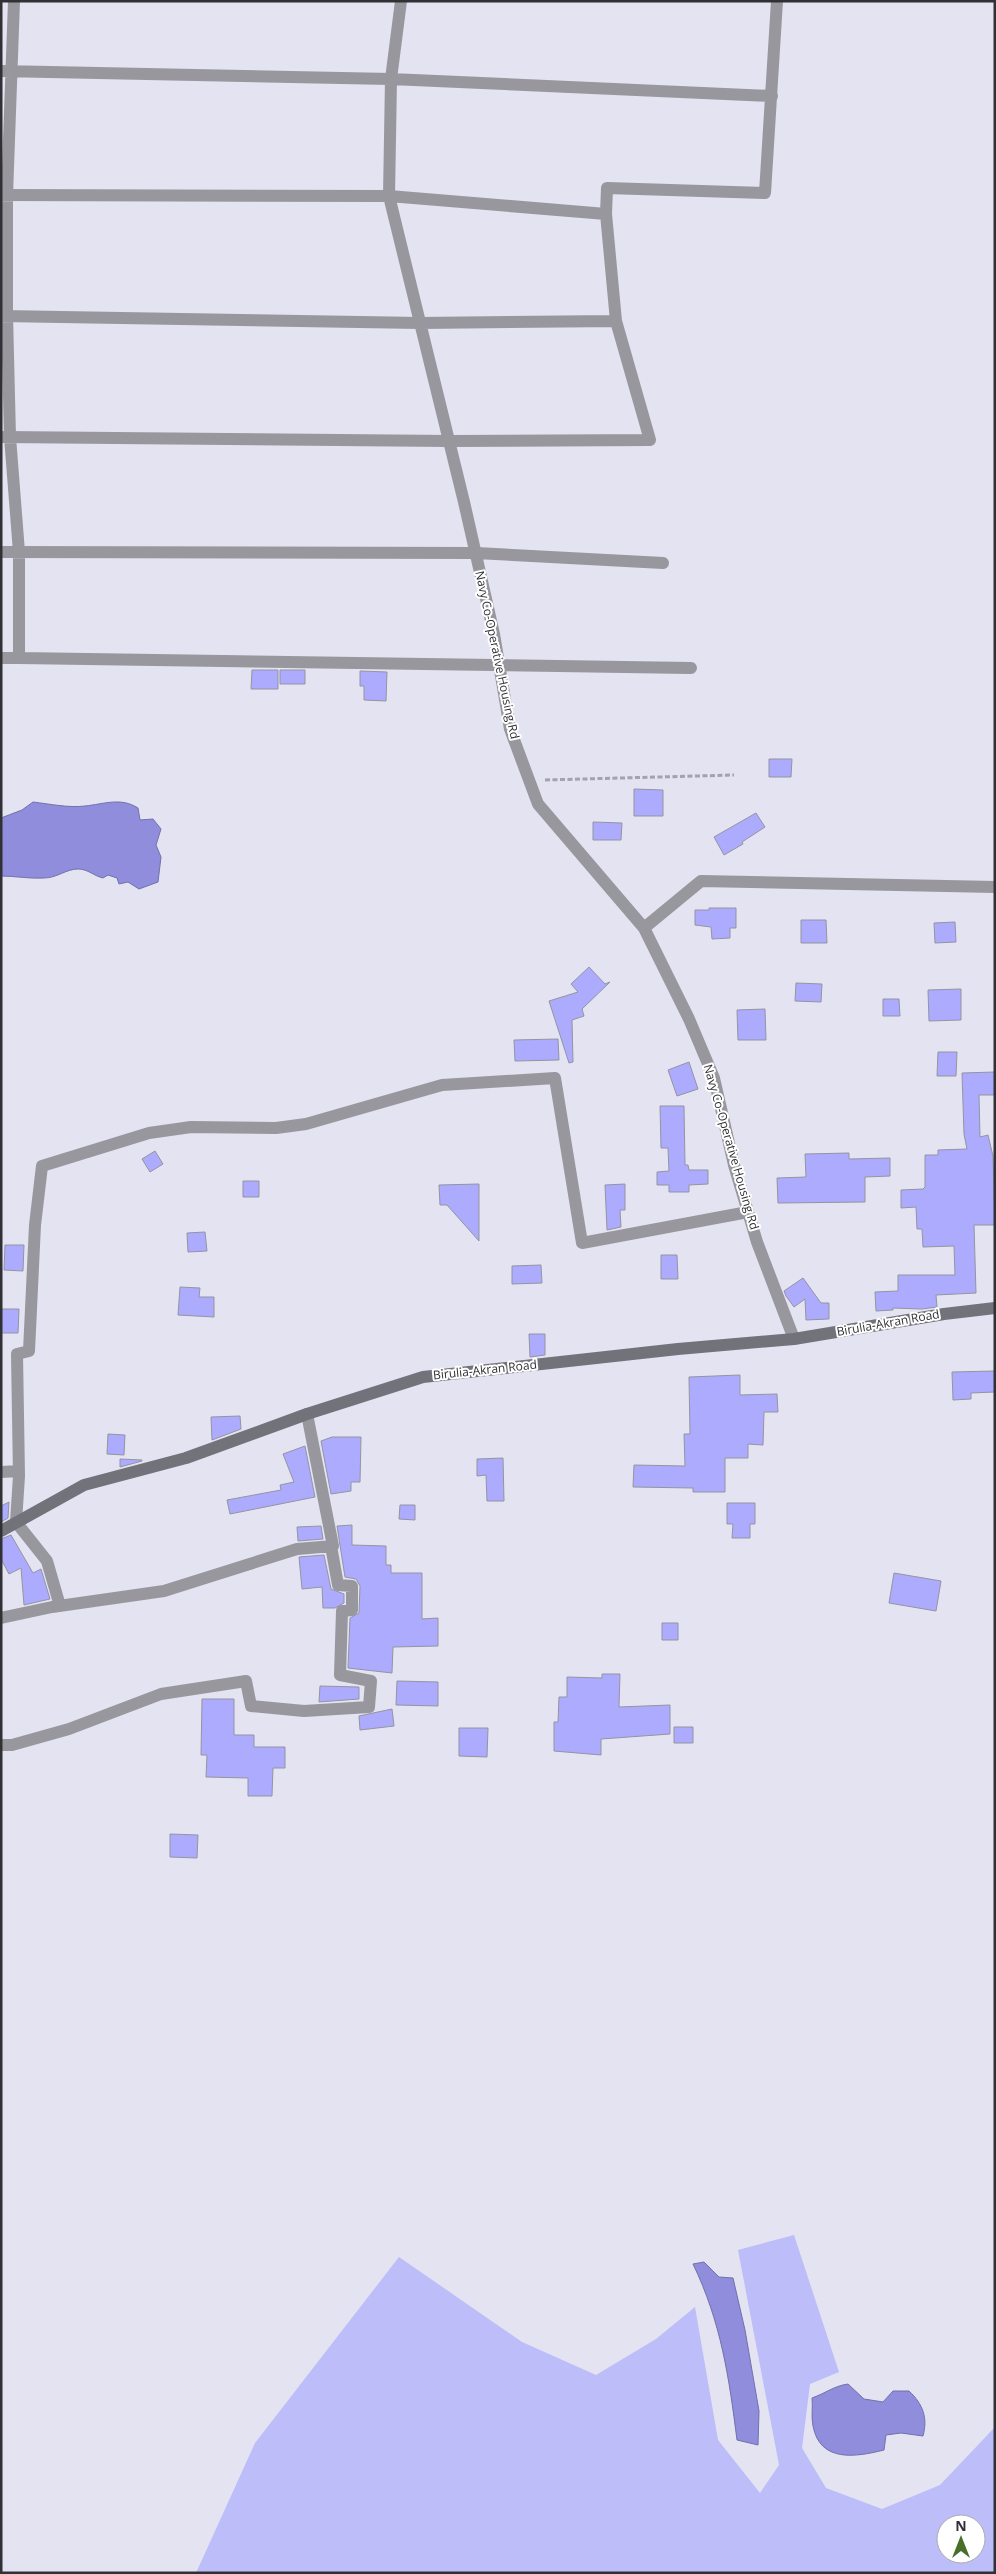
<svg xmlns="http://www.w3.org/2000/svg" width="996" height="2574" viewBox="0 0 996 2574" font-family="'Open Sans',sans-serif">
	<rect width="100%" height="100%" fill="#e3e3f1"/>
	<path fill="#bcbdf9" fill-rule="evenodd" d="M794,2235L839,2372L810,2384L802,2448L826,2488L882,2509L940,2485L995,2427V2573H196L255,2443L399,2257L522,2342L596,2375L656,2339L695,2307L718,2440L760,2493L779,2465L738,2250ZM946,2524H976V2554H946Z"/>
	<path fill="#8f8ddc" stroke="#7271aa" d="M33,802C50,804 68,808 85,806C104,804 121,797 138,808L140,820L153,819L161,829L156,845L161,857L158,882L139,889L128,882L119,884L117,878L108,875L103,878C94,876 88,869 78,869C66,869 57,878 44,878C30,879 15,876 1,876V818L22,810Z
		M704,2262L719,2277L733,2278L745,2330L759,2411L758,2445L737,2440C729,2377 721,2322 693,2264Z
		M848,2384L864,2399L883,2402L893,2391H909C923,2404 928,2418 923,2436L901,2433L886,2435L884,2450C856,2457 820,2463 813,2426C811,2417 813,2407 812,2398C826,2393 834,2386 848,2384Z"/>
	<path fill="#acabfd" stroke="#9494a1" d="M252,670H278V689H251Z
		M280,670H305V684H280Z
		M360,671L387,672L386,701L364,700V686H360Z
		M769,759H792L791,777H769Z
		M634,789L663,790V816H634Z
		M756,813L765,827L742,842L743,844L724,855L714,837Z
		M593,822L622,823L621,840H593Z
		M709,908H736V928H730V938L712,939L711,927L695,925V910H709Z
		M801,920H826L827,943H801Z
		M955,922L956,942L935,943L934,923Z
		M589,967L605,984L610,982L582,1009L584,1016L572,1020L573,1062L569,1063L549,1001L578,992L571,984Z
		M796,983L822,984L821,1002L795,1001Z
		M961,989V1020L929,1021L928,990Z
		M883,999H899L900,1016H883Z
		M765,1009L766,1040H738L737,1010Z
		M558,1039L559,1060L515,1061L514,1040Z
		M938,1052H957L956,1076H937Z
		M689,1062L698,1089L677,1096L668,1070Z
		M995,1072V1095H979L980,1137L988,1135L993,1156L995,1225H974L976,1293L936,1295L937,1307L922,1309L893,1308V1310L876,1311L875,1292L898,1291V1275H955L954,1246L923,1247L922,1229H917L916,1207L901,1208V1190L923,1189L925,1187V1155H938V1150L967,1149L964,1134L962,1073Z
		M660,1106H684L685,1165H688L689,1170H708V1184L689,1185V1192H669V1185H657V1172L669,1171L668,1148H661Z
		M155,1151L163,1164L150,1172L142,1159Z
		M849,1153V1159L890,1158V1176L865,1177V1202L778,1203L777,1178L806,1177L805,1154Z
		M243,1181H259V1197H243Z
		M479,1184V1241L447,1205H440L439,1185Z
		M625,1184V1210H620L621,1227L607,1230L605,1185Z
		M205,1232L207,1251L188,1252L187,1233Z
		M5,1245H24L23,1271L4,1270Z
		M661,1255H677L678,1279H661Z
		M541,1265L542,1283L512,1284V1266Z
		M803,1278L821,1303H829V1319L806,1320L805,1299L794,1307L786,1296L784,1291Z
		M180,1287L200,1288L199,1297H214V1317L178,1315Z
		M1,1309H19L18,1333H1Z
		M529,1334H545V1355L530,1357Z
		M995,1371V1392L971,1393V1399L953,1400L952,1372Z
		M740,1375V1395L777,1394L778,1412H764L763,1445L748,1444V1458H725V1492H693V1488L633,1487L634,1465L685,1466L684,1434H690L689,1377Z
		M240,1416L241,1429L212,1440L211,1417Z
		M108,1434L125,1435L124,1455L107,1454Z
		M332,1437H361L360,1482H351V1491L331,1494L321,1441Z
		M305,1446L315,1497L230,1514L227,1500L281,1490L280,1485L294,1482L283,1454Z
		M503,1458L504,1501H487L486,1475L477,1476V1459Z
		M120,1459L142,1460V1461L120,1467Z
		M9,1502L8,1518L1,1522V1506Z
		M727,1503H755V1524H750V1538H732L733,1524H727Z
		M400,1505H415V1520L399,1519Z
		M352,1525V1545L386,1546V1565H391V1573H422V1619L438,1618V1646L393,1647L392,1673L348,1668L350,1618L359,1613L360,1586L356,1579L345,1577L337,1526Z
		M321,1526L323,1539L298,1541L297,1527Z
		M11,1535L33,1573L41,1569L50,1599L24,1605L21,1568L9,1574L1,1559V1539Z
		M324,1555L331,1589L344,1594V1603L335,1608H323L322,1587L302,1589L299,1557Z
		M894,1573L941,1581L936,1611L889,1603Z
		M662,1623H678V1640H662Z
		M602,1674H620L619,1707L670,1705V1734L601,1739V1755L554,1751V1722H558L559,1697H567V1677L602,1678Z
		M397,1681L438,1682V1706L396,1705Z
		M320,1686L359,1687V1699L319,1702Z
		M202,1699H234V1735H254V1747H285V1768H273L272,1796H248V1778L206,1777L207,1755H201Z
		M392,1709L394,1726L360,1730L359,1716Z
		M674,1727H693V1743H674Z
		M459,1728H488L487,1757L459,1756Z
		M170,1834L198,1835L197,1858L170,1857Z"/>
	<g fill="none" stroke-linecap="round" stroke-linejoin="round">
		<path stroke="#a3a3ae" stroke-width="3" stroke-dasharray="5 2.5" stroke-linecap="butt" d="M545,780L734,775"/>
		<path stroke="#97979d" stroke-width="12" d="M14,1L7,195V315L10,437L19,552V658L691,668
			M401,1L391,79L389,196L464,502L494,634L510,729L538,804L644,928L689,1019L714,1078L734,1165L757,1242L794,1339
			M1,71L391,79L772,96
			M1,195L389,196L606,214
			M1,316L420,323L616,321
			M3,437L449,441L650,440L616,321L606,214L607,188L765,193L777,1
			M1,552L476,553L663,563
			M1,658H19
			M644,928L701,881L995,887
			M1,1472L19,1471
			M60,1606L47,1561L16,1522L19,1476L17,1354L29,1351L35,1225L42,1166L149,1133L191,1127L276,1128L306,1124L442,1085L555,1078L582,1243L748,1212
			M1,1618L52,1607L164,1591L297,1549L333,1546L307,1414
			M1,1745H12L69,1729L161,1694L246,1681L251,1706L304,1711L369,1707L371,1681L340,1675L342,1611L352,1610V1586L338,1585L331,1546"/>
		<path stroke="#72727b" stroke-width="12" d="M1,1531L84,1485L186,1458L307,1414L423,1377L678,1349L794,1339L944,1314L995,1308"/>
	</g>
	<g text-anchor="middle" stroke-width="4" stroke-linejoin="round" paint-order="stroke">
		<g font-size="12" fill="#303035" stroke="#fff">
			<text transform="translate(497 655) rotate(78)" y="4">Navy Co-Operative Housing Rd</text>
			<text transform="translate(731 1147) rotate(74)" y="4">Navy Co-Operative Housing Rd</text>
			<text transform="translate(888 1323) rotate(-10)" y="4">Birulia-Akran Road</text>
			<text transform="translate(485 1370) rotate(-6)" y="4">Birulia-Akran Road</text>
		</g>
	</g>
	<rect width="996" height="2574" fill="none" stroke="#303035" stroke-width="5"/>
	<g transform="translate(961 2539)"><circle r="24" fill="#ffffff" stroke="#acacae"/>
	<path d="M0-4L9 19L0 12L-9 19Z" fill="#486f2a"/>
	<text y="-8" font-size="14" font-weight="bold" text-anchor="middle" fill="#303035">N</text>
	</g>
</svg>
